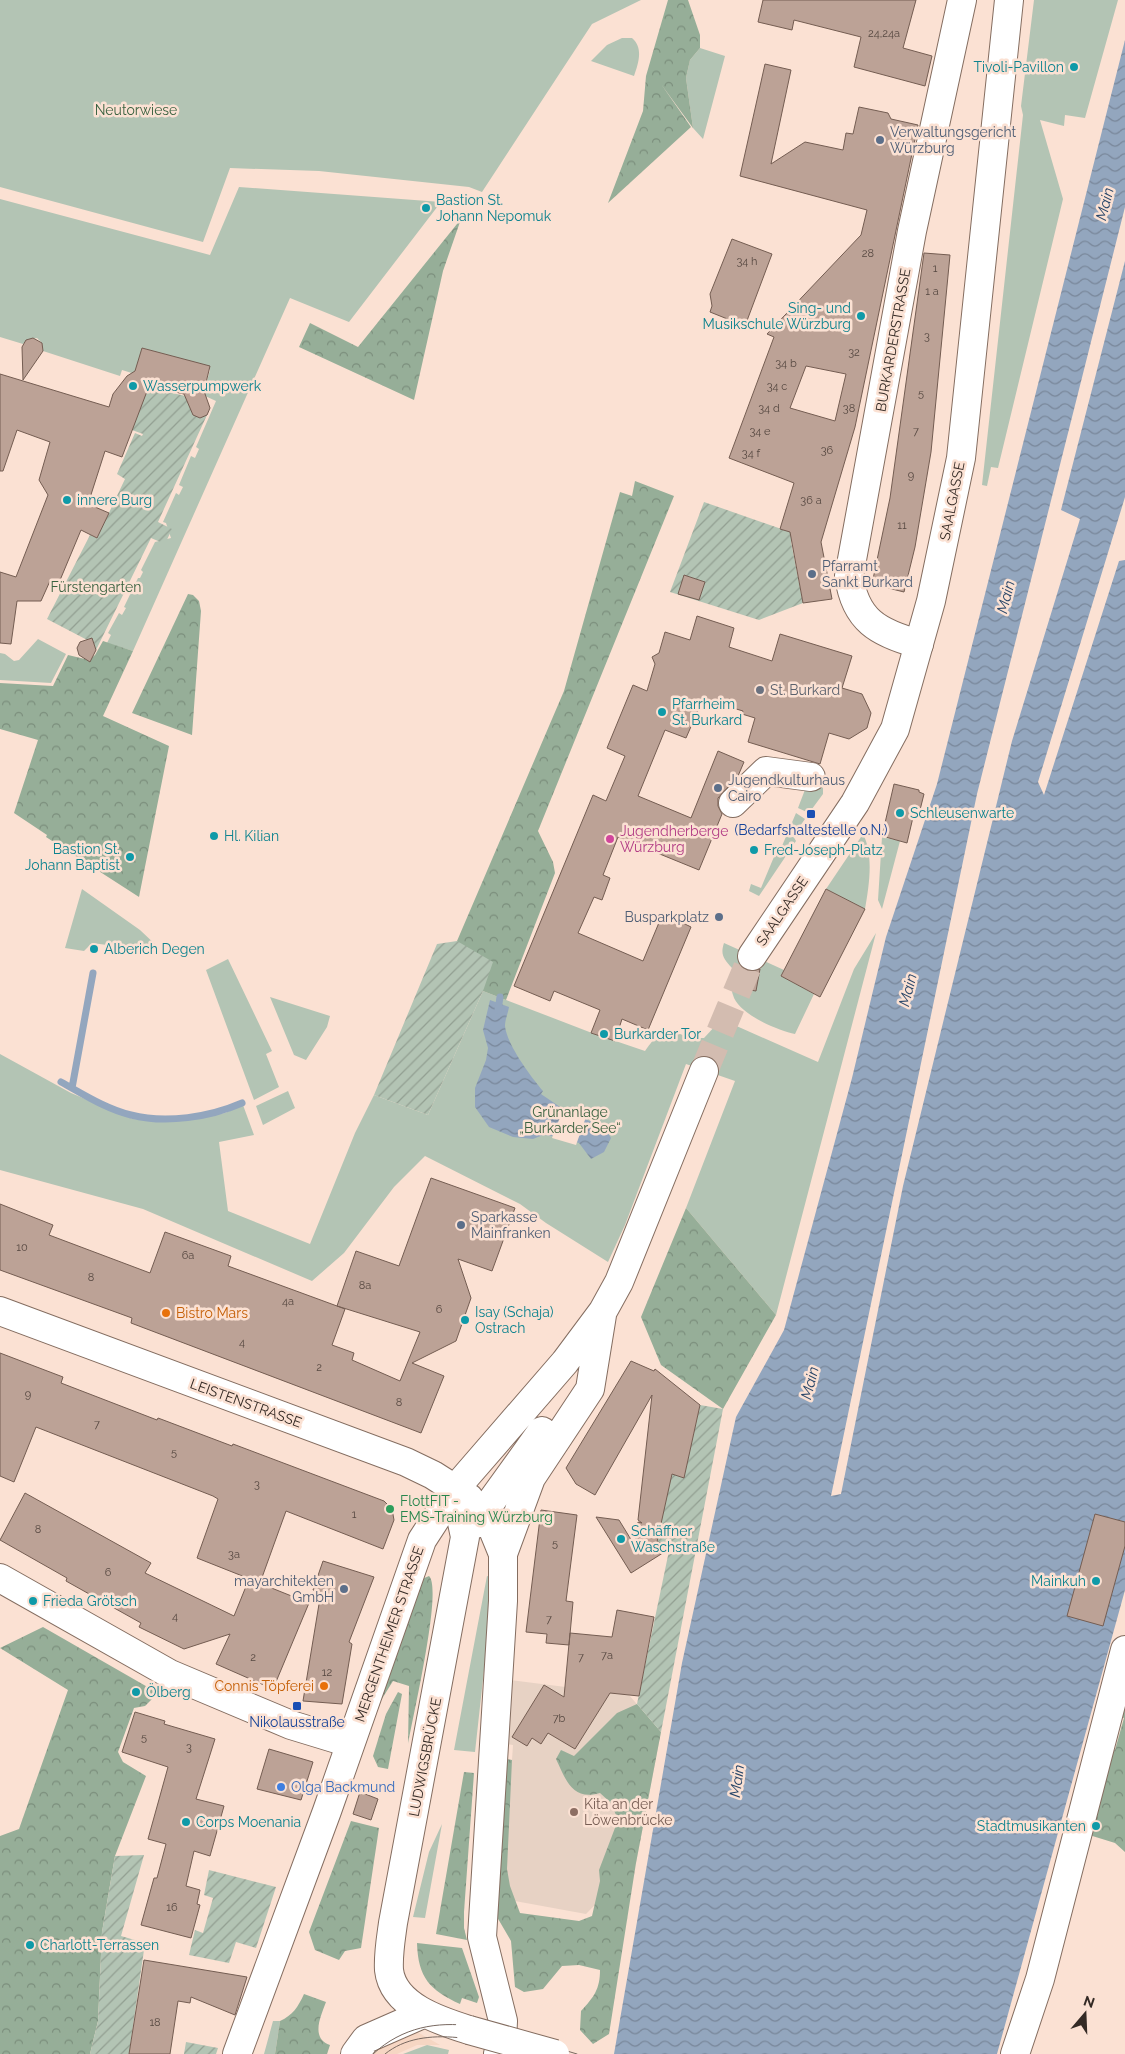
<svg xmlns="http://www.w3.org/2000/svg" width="1125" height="2054" viewBox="0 0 1125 2054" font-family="Raleway,sans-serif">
	<defs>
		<pattern id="forest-crowns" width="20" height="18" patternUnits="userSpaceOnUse" patternTransform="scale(1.25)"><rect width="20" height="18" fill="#96ae98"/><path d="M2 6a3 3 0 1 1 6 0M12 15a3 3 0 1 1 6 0" fill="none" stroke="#7b8e7c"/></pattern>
		<pattern id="garden-furrows" width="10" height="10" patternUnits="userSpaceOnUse" patternTransform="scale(1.25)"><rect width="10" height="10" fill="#b3c4b4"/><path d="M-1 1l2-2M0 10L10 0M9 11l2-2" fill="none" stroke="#929f92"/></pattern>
		<pattern id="water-waves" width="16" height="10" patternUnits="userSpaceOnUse" patternTransform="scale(1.25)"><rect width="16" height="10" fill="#93a6be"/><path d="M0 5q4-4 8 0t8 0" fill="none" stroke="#79879a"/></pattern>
	</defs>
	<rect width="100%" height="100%" fill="#fbe1d3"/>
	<path fill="#f6d6c3" d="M412,2029L440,2045H417L397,2054H365Z"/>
	<path fill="#e7d2c4" d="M510,1680L629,1695L661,1732L636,1863L586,1914L504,1899L506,1759L512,1760L513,1745L507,1744Z"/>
	<path fill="#b3c4b4" d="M0,0H641L592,24L482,192L469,187L319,171L230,168L203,242L0,187Z
		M1034,0H1118L1085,118L1065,115L1064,126L1040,120L1063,199L998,468L991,467L987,486L982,485L1023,115L1021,106Z
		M622,38H632C644,48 638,64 634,76L591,61L607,45Z
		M700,48L725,56L703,139L693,128L686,78L690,60Z
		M239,187L441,202L349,322L290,298L133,651L107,643L111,635L108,633L119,613L122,615L126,608L124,607L138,578H140L143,572L141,570L155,542L171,538L166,523L163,522L176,493L179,495L183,487L179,485L191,456L195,458L199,449L196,447L216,401L203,395L210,370L207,366L142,348L135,374L122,370L120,376L43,351L42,343L37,338L29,339L23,344L0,337V199L210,255Z
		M38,639L66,654L51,683L0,680V653L5,654L14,661L19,660Z
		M820,785L823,788V794L809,813L798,808L806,787Z
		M796,813L805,819L793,836L796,841L759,896L749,891L751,884L761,888L776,852L779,853Z
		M863,834C874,855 869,886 865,909L826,889Z
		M882,837L900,841L882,909L878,900Z
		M82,889L140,930L158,947L145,950L92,943L84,951L65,948Z
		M876,933L776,1315L686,1208L735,1081L686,1064L625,1225L608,1262L546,1223L520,1204L425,1156L394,1187L344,1253L312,1281L143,1209L0,1170V1054L71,1093L133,1119L170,1121L225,1113L243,1105L254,1135L219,1142L228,1211L310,1244L355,1133L374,1095L428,1115L483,991L592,1033L645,1051C672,1012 670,1040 704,1038L717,1024H732L818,1062L854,969Z
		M724,943L784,970L781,976L814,994L795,1034C777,1030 738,1014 733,995C730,988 733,976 732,968C724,959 720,955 724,943Z
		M228,959L272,1051L266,1054L279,1087L254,1100L206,970Z
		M270,997L330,1016L327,1027L306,1060L294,1055Z
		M288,1091L295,1108L263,1125L256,1106Z
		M487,1576L490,1577L492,1597L475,1752L454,1750Z
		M442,1824L425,1918L413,1917L429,1852Z
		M273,2021H280L275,2054H264Z
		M427,2045L449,2050L448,2054H403Z"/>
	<path fill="url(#forest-crowns)" d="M668,0H688L700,35V48L690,60L686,78L693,128L661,84L691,127L608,203L643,111L646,76Z
		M461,219L443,271L414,400L299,347L310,323L358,347Z
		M635,481L674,496L538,831L553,862L555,873L506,1000L483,991L457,941L564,691L620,492L632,496Z
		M188,594L193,595L199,601L201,611L192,735L132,713Z
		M103,641L133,651L103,716L169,746L139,897L46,837L47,835L14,813L38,740L0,729V683L53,686L68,655L89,660L95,655Z
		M686,1208L776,1315L723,1409L661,1365L641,1317Z
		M429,1576C443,1589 412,1720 408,1745L409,1686L393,1681L375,1710L422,1579Z
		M43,1627L158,1693L145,1706L134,1708L118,1752L123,1762L146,1776L115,1856L102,1932L98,2021L90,2054H0V1836L19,1829L68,1690L0,1648Z
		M1125,1681V1852L1115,1843L1086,1834L1106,1748L1115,1750L1124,1718L1115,1715Z
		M398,1692L402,1694L388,1769L378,1767L373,1756L386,1714Z
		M637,1704L661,1732L636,1863L609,2034L593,2044L580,2030L581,2011C594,1997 600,1989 600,1970L579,1965L562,1966L543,1989L524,1992L515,1987L511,1941L497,1917L506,1759L512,1760L507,1869L510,1886L520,1913L579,1921L592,1916L600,1881L599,1870L618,1820L611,1803L600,1793C572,1801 566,1780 556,1759L561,1750L574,1756L617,1713Z
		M464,1772L474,1773L464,1912V1928L467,1940L436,1934Z
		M351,1821L379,1828L361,1948L345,1951L339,1960L315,1950L309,1932Z
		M417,1943L462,1948L479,1997L477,2003L462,1998L460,2004C430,1990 418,1978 417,1943Z
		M304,1994L326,2002C321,2016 310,2038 330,2045L327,2054H275L280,2021C293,2015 298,2007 304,1994Z"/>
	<path fill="url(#garden-furrows)" d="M143,386L198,399L207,415L158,522L172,529L165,544L151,538L96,650L93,643L47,619L90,535L97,538L125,479L117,474L135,433L142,436L143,434L132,430Z
		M704,502L793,533L791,542L803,603L759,620L670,592Z
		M457,941L493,962L483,991L428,1115L374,1095L437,944Z
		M700,1405L723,1409L661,1732L637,1704L670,1546L657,1542L664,1471L684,1477Z
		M144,1855L121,1936L145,1943L129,2054H90L98,2021L102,1932L115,1856Z
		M209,1870L276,1887L256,1948L236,1942L229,1963L189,1955L195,1930L203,1933L213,1898L204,1895Z
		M186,2042L218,2048L216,2054H184Z"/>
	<path fill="url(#water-waves)" d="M1125,40V207L977,794L831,1496L841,1494L903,1186L1012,741L1080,519L1061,510L1125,261V497L1038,782L1044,795L1119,561L1125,560V1590L997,2054H614L682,1663L736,1417L784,1330L852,1078L886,937L937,784Z
		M490,1000L509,1007C508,1013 505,1020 505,1026C507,1045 531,1077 543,1091L541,1094L563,1109L605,1128L611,1138L604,1152L591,1159L579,1143L562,1137L543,1135L533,1139L513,1137L489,1127L475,1107V1088L486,1060L488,1048L483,1030Z"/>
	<path fill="#fbe1d3" d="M564,1107L586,1117L576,1145L552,1138Z"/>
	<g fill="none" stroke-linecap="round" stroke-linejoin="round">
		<path stroke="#93a6be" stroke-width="7" d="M498,1010L500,997
			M61,1082C83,1094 106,1109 131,1115C166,1124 210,1117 242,1103
			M72,1088L93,973"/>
	</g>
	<path fill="#bca296" stroke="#745d52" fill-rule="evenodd" d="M763,0H916L903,48L932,56L925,86L854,67L861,37L794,20L792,30L758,22Z
		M765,64L791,70L771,164L805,142L843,150L846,133L853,134L859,107L888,113L891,119L918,125L855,427L821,542L832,599L803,603L790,532L780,529L794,483L729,458L774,337L767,334L861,235L867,210L740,176ZM806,366L846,374L835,421L790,408Z
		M732,239L772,254L745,326L710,312L712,306L710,294Z
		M924,253L950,255L931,452L915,547L904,592L872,584L890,498Z
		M33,338L42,343L43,351L23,380L22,347L26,340Z
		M142,348L210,366L204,391L210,408L207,415L200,418L193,415L184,394L149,386L122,457L105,451L88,504L109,513L97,538L81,530L58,585L50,581L41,601H17L11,644L0,643V572L16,577L48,495L39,480L50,442L17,430L3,471H0V374L109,407L113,394L127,376L135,371Z
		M684,575L705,582L699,600L678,594Z
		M697,616L734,628L729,647L772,661L780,634L852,656L842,688L862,694L871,713L867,728L849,739L829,733L820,764L748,742L755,718L742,714L743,711L703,699L686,738L665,730L638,796L691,818L718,751L744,762L738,776L718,798V806L722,814L699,870L618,837L603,875L610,878L602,900L594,897L578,933L643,961L663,913L691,927L648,1030L622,1019L615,1041L591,1033L600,1010L554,991L550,1001L514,986L593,795L606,801L625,756L607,748L633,685L647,691L655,664L652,657L659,653L665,632L690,640Z
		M92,638L96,650L90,662L79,655L77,648L80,642Z
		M894,784L919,790V792L924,794L919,814L914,813L907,843L882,836Z
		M826,889L865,909L820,997L781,976Z
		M741,967L750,971L760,969L756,991L737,988Z
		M431,1178L515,1208L492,1271L458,1259L471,1298L456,1341L412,1363L444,1376L421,1433L131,1323L132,1318L0,1270V1204L53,1225L49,1235L150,1273L165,1232L231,1256L228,1266L337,1306L356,1251L399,1266ZM337,1306L420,1332L400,1381L352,1360L354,1353L332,1345L345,1309Z
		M0,1353L63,1377L61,1383L157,1420L158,1418L232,1446L233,1444L384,1501L392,1509L394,1520L383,1549L286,1511L260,1583L197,1558L218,1499L213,1496L36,1427L14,1482L0,1476Z
		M631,1361L654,1371L655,1369L700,1405L684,1478L672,1474L657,1542L674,1546L631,1573L596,1517L619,1520L635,1546L638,1522L642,1523L638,1520L652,1395L595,1495L576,1484L566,1468Z
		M25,1493L151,1563L145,1573L234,1616L249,1579L309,1603L273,1689L216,1664L230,1634L184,1649L139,1627L141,1623L66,1581L67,1578L0,1540Z
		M541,1510L577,1515L566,1601L573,1602L569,1645L546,1643L547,1634L526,1632Z
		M1095,1514L1125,1522V1546L1103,1626L1067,1616Z
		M323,1561L374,1577L349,1642L352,1644L342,1704L303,1701L321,1592L313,1590Z
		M617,1610L654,1617L639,1696L610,1693L575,1749L548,1733L541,1744L532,1738L527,1746L512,1737L544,1685L564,1697L570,1633L612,1637Z
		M135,1712L165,1721L164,1724L215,1739L196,1799L224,1806L210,1856L194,1851L186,1886L200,1890L197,1904L200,1905L191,1938L141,1925L154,1878H157L166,1844L148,1839L168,1767L122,1752Z
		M269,1749L313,1762L301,1800L257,1789Z
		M360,1792L378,1799L371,1820L353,1814Z
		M144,1960L247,1977L235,2015L191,1997L190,2003L178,2001L170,2054H129Z"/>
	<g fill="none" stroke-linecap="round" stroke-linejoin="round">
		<path stroke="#d3bcb0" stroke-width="28" stroke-dasharray="28 14" stroke-linecap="butt" d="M704,1071L752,956"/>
		<defs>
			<path id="minor" d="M919,644C878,633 855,620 849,576L912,231L962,0
				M733,803L766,771L811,777
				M0,1578L170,1674L291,1725L350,1743
				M1015,2054L1040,1979L1125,1650"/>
			<path id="major" d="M752,956L855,803L895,729L931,601L961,458L1009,0
				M0,1311L406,1462L433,1475L469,1498
				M455,1489L465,1537L393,1923C391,1938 388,1954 389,1970C393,2006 440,2021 469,2030
				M485,1510L503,1554V1601L482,1937L503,2021L502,2042L498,2054
				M475,1524L542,1431
				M503,1554L531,1478L590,1389L602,1315
				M237,2054L327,1811L422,1540L455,1489L565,1362L603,1311L619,1282L704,1071
				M355,2054L366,2039L423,2014"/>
		</defs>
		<use href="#minor" stroke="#846d60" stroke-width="30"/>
		<use href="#major" stroke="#846d60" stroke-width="30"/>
		<use href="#minor" stroke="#fff" stroke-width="28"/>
		<use href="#major" stroke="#fff" stroke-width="28"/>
		<path stroke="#786860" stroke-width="1" d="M373,2054C433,1999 509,2034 577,2054
			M385,2054C424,2022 490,2042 533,2054"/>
		<defs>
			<path id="major-bridge" d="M469,2030L555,2054"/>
		</defs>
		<use href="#major-bridge" stroke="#846d60" stroke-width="30" stroke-linecap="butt"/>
		<use href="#major-bridge" stroke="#fff" stroke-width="28"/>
	</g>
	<g fill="#0f9aa8" stroke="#fbe1d3" stroke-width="2">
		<circle cx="1074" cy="67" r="5"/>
		<circle cx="426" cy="208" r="5"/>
		<circle cx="861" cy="316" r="5"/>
		<circle cx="133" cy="386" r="5"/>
		<circle cx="67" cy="500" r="5"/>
		<circle cx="662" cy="712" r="5"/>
		<circle cx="900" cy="813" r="5"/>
		<circle cx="214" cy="836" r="5"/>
		<circle cx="754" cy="850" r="5"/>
		<circle cx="130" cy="857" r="5"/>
		<circle cx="94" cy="949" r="5"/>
		<circle cx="604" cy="1034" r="5"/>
		<circle cx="465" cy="1320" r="5"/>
		<circle cx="621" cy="1539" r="5"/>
		<circle cx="1096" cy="1581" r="5"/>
		<circle cx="33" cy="1601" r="5"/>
		<circle cx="136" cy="1692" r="5"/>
		<circle cx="186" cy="1822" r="5"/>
		<circle cx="1096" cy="1826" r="5"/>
		<circle cx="30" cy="1945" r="5"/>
	</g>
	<g fill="#5c6f8a" stroke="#fbe1d3" stroke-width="2">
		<circle cx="880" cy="140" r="5"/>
		<circle cx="812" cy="574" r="5"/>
		<circle cx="718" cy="788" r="5"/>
		<circle cx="719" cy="917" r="5"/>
		<circle cx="461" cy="1225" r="5"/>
		<circle cx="344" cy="1589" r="5"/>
	</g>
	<circle fill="#6b7280" stroke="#fbe1d3" stroke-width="2" cx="760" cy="690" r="5"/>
	<g fill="#1a4fb4" stroke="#fbe1d3" stroke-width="2">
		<rect x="806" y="809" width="10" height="10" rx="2.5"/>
		<rect x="292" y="1701" width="10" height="10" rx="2.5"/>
	</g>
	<circle fill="#d1479c" stroke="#fbe1d3" stroke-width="2" cx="610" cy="839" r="5"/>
	<g fill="#e8710a" stroke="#fbe1d3" stroke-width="2">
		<circle cx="166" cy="1313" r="5"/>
		<circle cx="324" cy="1686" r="5"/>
	</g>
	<circle fill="#2e9e5b" stroke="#fbe1d3" stroke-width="2" cx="390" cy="1509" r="5"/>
	<circle fill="#3f7fe0" stroke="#fbe1d3" stroke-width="2" cx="281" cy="1787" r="5"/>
	<circle fill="#8d6e63" stroke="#fbe1d3" stroke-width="2" cx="574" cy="1812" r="5"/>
	<g text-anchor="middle" stroke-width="5" stroke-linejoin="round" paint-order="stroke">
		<g font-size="11" fill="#564841">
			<text x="884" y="37">24,24a</text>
			<text x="868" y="257">28</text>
			<text x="747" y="265">34 h</text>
			<text x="935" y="272">1</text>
			<text x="932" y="295">1 a</text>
			<text x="927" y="340">3</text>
			<text x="854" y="356">32</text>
			<text x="786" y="367">34 b</text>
			<text x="777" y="390">34 c</text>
			<text x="921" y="397">5</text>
			<text x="769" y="412">34 d</text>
			<text x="849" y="412">38</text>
			<text x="760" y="435">34 e</text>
			<text x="916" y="435">7</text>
			<text x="827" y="454">36</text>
			<text x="751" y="457">34 f</text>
			<text x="911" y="479">9</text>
			<text x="811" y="504">36 a</text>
			<text x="902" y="529">11</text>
			<text x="22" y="1251">10</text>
			<text x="188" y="1259">6a</text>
			<text x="91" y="1281">8</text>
			<text x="365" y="1289">8a</text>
			<text x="288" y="1305">4a</text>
			<text x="439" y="1313">6</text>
			<text x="242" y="1346">4</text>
			<text x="319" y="1371">2</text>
			<text x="28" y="1398">9</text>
			<text x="399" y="1406">8</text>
			<text x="97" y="1428">7</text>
			<text x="174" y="1456">5</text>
			<text x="257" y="1488">3</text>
			<text x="354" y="1518">1</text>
			<text x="38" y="1533">8</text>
			<text x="555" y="1547">5</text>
			<text x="234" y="1558">3a</text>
			<text x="108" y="1576">6</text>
			<text x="175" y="1620">4</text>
			<text x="549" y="1623">7</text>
			<text x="607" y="1659">7a</text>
			<text x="253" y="1661">2</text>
			<text x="581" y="1661">7</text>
			<text x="327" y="1676">12</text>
			<text x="559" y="1722">7b</text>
			<text x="144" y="1741">5</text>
			<text x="189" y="1751">3</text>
			<text x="172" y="1911">16</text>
			<text x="155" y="2026">18</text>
		</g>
		<g font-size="14" fill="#0d838f" stroke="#fbe1d3" text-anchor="start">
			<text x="1064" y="72" text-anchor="end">Tivoli-Pavillon</text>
			<text x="436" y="205">Bastion St.<tspan x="436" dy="16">Johann Nepomuk</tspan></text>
			<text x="851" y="313" text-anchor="end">Sing- und<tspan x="851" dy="16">Musikschule Würzburg</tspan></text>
			<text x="143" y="391">Wasserpumpwerk</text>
			<text x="77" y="505">innere Burg</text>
			<text x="672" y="709">Pfarrheim<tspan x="672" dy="16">St. Burkard</tspan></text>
			<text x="910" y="818">Schleusenwarte</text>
			<text x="224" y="841">Hl. Kilian</text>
			<text x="120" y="854" text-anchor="end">Bastion St.<tspan x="120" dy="16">Johann Baptist</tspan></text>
			<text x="764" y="855">Fred-Joseph-Platz</text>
			<text x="104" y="954">Alberich Degen</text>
			<text x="614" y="1039">Burkarder Tor</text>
			<text x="475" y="1317">Isay (Schaja)<tspan x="475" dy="16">Ostrach</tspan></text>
			<text x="631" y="1536">Schäffner<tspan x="631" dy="16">Waschstraße</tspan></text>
			<text x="1086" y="1586" text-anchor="end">Mainkuh</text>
			<text x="43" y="1606">Frieda Grötsch</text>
			<text x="146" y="1697">Ölberg</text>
			<text x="196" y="1827">Corps Moenania</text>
			<text x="1086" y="1831" text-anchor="end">Stadtmusikanten</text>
			<text x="40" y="1950">Charlott-Terrassen</text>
		</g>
		<g font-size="14" fill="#39613f" stroke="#fbe1d3">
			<text x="136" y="115">Neutorwiese</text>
			<text x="96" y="592">Fürstengarten</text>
			<text x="570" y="1117">Grünanlage<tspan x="570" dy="16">„Burkarder See“</tspan></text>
		</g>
		<g font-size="14" fill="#4e5e75" stroke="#fbe1d3" text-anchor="start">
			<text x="890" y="137">Verwaltungsgericht<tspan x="890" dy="16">Würzburg</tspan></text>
			<text x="822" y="571">Pfarramt<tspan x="822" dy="16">Sankt Burkard</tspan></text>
			<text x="728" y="785">Jugendkulturhaus<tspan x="728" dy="16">Cairo</tspan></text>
			<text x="709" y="922" text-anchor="end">Busparkplatz</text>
			<text x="471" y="1222">Sparkasse<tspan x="471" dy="16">Mainfranken</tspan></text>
			<text x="334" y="1586" text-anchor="end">mayarchitekten<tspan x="334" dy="16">GmbH</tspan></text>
		</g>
		<g font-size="14" fill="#342a25" stroke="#fbe1d3">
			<text transform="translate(893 340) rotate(-80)" y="5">BURKARDERSTRASSE</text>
			<text transform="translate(952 501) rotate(-79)" y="5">SAALGASSE</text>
			<text transform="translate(782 911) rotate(-56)" y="5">SAALGASSE</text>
			<text transform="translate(246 1403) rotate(20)" y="5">LEISTENSTRASSE</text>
			<text transform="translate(389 1634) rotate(-71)" y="5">MERGENTHEIMER STRASSE</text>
			<text transform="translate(425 1757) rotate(-79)" y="5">LUDWIGSBRÜCKE</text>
		</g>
		<g font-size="14" fill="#5b616d" stroke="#fbe1d3" text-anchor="start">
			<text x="770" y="695">St. Burkard</text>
		</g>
		<g font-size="14" fill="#164399" stroke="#fbe1d3">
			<text x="811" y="835">(Bedarfshaltestelle o.N.)</text>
			<text x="297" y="1727">Nikolausstraße</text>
		</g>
		<g font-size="14" fill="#b23c85" stroke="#fbe1d3" text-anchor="start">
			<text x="620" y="836">Jugendherberge<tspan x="620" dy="16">Würzburg</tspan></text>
		</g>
		<g font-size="14" fill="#c56008" stroke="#fbe1d3" text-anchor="start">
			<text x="176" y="1318">Bistro Mars</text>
			<text x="314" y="1691" text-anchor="end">Connis Töpferei</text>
		</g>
		<g font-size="14" fill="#27864d" stroke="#fbe1d3" text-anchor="start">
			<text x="400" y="1506">FlottFIT -<tspan x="400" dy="16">EMS-Training Würzburg</tspan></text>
		</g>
		<g font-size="14" fill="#366cbe" stroke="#fbe1d3" text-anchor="start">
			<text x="291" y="1792">Olga Backmund</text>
		</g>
		<g font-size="14" fill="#785e54" stroke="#fbe1d3" text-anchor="start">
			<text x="584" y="1809">Kita an der<tspan x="584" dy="16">Löwenbrücke</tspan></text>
		</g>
		<g font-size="15" font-style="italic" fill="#274568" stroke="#fbe1d3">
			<text transform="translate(1105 204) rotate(-76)" y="5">Main</text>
			<text transform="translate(1006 597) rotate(-76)" y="5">Main</text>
			<text transform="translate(908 990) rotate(-76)" y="5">Main</text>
			<text transform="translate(810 1383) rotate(-76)" y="5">Main</text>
			<text transform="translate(737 1781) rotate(-82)" y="5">Main</text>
		</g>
	</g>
	<g transform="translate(1085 2014) rotate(19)" stroke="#fbe1d3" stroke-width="4" paint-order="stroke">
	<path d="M0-4L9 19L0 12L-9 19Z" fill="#342a25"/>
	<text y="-8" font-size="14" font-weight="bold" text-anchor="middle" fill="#342a25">N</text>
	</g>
</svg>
